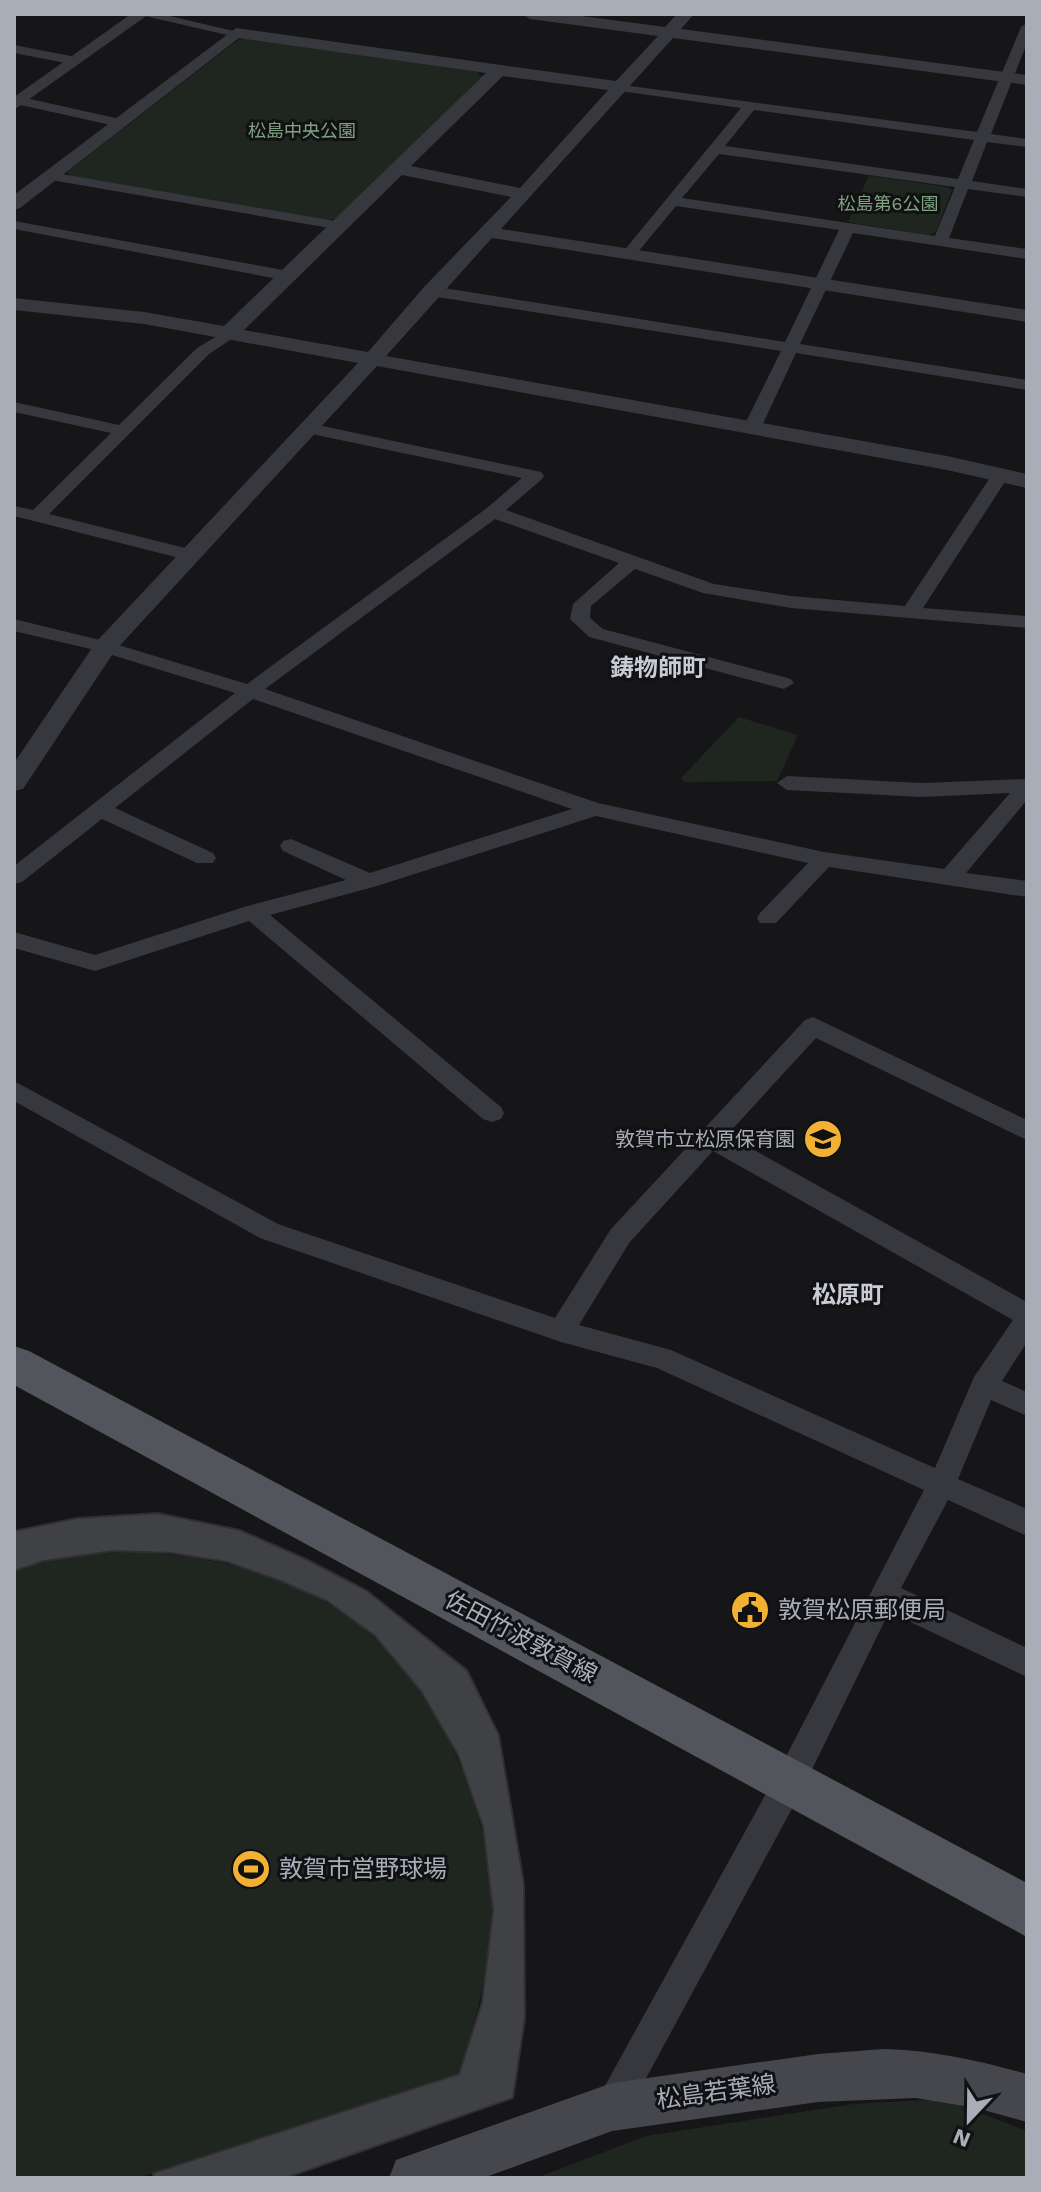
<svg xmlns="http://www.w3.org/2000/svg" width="1041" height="2192" viewBox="0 0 1041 2192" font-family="'Work Sans','Noto Sans JP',sans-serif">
	<rect width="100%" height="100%" fill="#161618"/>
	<path fill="#1e261f" d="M247,38L477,72L482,77L338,218L327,220L71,176L67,172L238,40Z
		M872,176L947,187L952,190L936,232L929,235L848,222L868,177Z
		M739,717L798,735L777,781L684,782L681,778Z
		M113,1551C286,1555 410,1617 469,1789C482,1825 495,1875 493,1914C489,1969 476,2021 459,2074L138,2178H14V1571L44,1561Z
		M944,2099L1027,2131V2178H536L646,2136L853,2104Z"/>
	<path fill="#404145" stroke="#303034" stroke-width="2" d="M158,1513L240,1530L306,1559L366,1590L467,1670L499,1735L524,1884L525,2018L513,2098L286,2178H153V2173L459,2074L482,2002L493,1911L483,1827L458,1755L421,1691L375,1636L327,1601L281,1581L227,1562L171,1553L113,1551L44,1561L14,1571V1531L77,1518Z"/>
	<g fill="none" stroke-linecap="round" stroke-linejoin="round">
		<path fill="#37383d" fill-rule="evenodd" d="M136,14H161L242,33L236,37Z
			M1027,23V43L991,134L1027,139V147L987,142L972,181L1027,189V197L968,189L949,238L1027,249V259L853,233L800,344L1027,380V390L796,353L761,428L752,433L743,428L781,351L431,296L423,291L431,286L785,342L839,230L676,206L633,258H623V252L741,108L620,91L615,90V84L977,132L1021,27ZM754,110L974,140L958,179L725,146ZM719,154L955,187L935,236L682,198Z
			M14,45L76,57L83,61L76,65L14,53Z
			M21,97L120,119L127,123L120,127L16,104L14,101Z
			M50,172L341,222L348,226L341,230L45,179L43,176Z
			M14,221L289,271L297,276L289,281L14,229Z
			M227,330L233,332V338L209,354L49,514L197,551L200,555L197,559L191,561L14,516V506L33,510L111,433L14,412V402L119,425L197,348Z
			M308,423L541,472L544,476L541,480L506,510L714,584L791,596L905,606L995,470H1007L1010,474L923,608L1027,616V628L791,608L703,593L635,569L591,606L590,618L603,629L791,679L794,683L784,689L589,637L570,619L573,604L619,563L495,519L265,689L598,803L824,852L944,869L1010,793L922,797L787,790L777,783L787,776L922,783L1027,779V800L966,873L1027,881V897L829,867L776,923H760L757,918L760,913L808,863L596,816L377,886L270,915L501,1107L504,1113L501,1119L492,1122L483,1119L249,921L95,971L14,948V932L95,955L244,907L346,880L283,851L280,846L283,841L291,839L370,873L572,809L253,699L115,808L213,853L216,858L213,863H197L102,819L22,882L14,884V866L235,693L99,651L14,631V619L112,643L247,684L487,508L522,478L302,432L299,428Z
			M813,1017L1027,1120V1140L816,1038L727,1135L1027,1302V1342L1002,1381L1027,1392V1416L991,1400L958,1479L1027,1509V1536L948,1500L901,1588L1027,1648V1677L889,1612L801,1792L624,2119L612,2124L600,2119L595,2107L600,2095L779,1770L924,1490L657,1368L561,1342L260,1238L14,1101V1081L278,1224L555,1318L611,1229L805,1020ZM713,1151L1013,1320L974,1377L935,1468L671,1350L579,1325L629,1243Z"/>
		<path fill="#37383d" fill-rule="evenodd" d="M131,14H149L14,110V97Z
			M522,14H566L665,27L677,14H694L681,29L1027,75V85L673,38L501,229L1027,310V322L492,238L386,356L947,456L1027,474V488L947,470L377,366L114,652L23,789L14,791V763L96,642L358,363L144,324L14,310V298L144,312L224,326L486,73L239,38L20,208L14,210V195L236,28L616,81L658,36L530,19ZM503,76L608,90L520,188L411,166ZM402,175L511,197L424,287L368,352L244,330Z"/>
		<path fill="#45474d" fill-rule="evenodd" d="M884,2049C933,2050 980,2061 1027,2074V2122L976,2108L916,2098L818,2102L612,2131L483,2178H389L396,2160L612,2083L818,2054Z"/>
		<path fill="#53555c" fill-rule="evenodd" d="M14,1346L29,1351L1027,1883V1937L14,1385Z"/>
	</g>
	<defs>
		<symbol id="school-disc" viewBox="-11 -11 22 22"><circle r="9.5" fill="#f2b134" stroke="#111113"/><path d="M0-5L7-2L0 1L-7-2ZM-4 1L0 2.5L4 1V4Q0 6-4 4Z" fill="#111"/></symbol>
		<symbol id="civic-disc" viewBox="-11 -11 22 22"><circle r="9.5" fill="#f2b134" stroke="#111113"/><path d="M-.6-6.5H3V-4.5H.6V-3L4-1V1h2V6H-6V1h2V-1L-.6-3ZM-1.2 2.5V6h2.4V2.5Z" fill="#111"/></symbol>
		<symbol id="stadium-disc" viewBox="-11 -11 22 22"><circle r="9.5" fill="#f2b134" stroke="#111113"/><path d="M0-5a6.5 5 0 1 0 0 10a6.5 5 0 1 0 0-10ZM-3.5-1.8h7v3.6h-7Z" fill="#111"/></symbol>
	</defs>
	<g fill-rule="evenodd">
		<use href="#school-disc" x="801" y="1117" width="44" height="44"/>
		<use href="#civic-disc" x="728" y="1588" width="44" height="44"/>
		<use href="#stadium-disc" x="229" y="1847" width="44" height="44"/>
	</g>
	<g text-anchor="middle" stroke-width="6" stroke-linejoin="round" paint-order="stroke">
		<g font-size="18" fill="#7fa381" stroke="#111113">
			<text x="302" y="137">松島中央公園</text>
			<text x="888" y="210">松島第6公園</text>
		</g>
		<g font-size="20" fill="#a8adb8" stroke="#111113" text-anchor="end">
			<text x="795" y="1146">敦賀市立松原保育園</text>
		</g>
		<g font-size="24" font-weight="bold" fill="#c9ccd4" stroke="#111113">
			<text x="658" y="676">鋳物師町</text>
			<text x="848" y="1303">松原町</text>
		</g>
		<g font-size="24" fill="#a8adb8" stroke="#111113" text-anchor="start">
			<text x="778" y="1618">敦賀松原郵便局</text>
			<text x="279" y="1877">敦賀市営野球場</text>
		</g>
		<g font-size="24" fill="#a8adb8" stroke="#111113">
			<text transform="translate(521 1637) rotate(28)" y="8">佐田竹波敦賀線</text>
			<text transform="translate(716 2092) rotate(-8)" y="8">松島若葉線</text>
		</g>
	</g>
	<rect width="1041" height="2192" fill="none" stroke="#a8adb8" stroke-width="32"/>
	<g transform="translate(969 2120) rotate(202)" stroke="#111113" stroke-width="6" paint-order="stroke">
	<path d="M0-6L14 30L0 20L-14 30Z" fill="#a8adb8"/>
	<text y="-12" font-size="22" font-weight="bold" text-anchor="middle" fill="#a8adb8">N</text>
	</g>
</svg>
